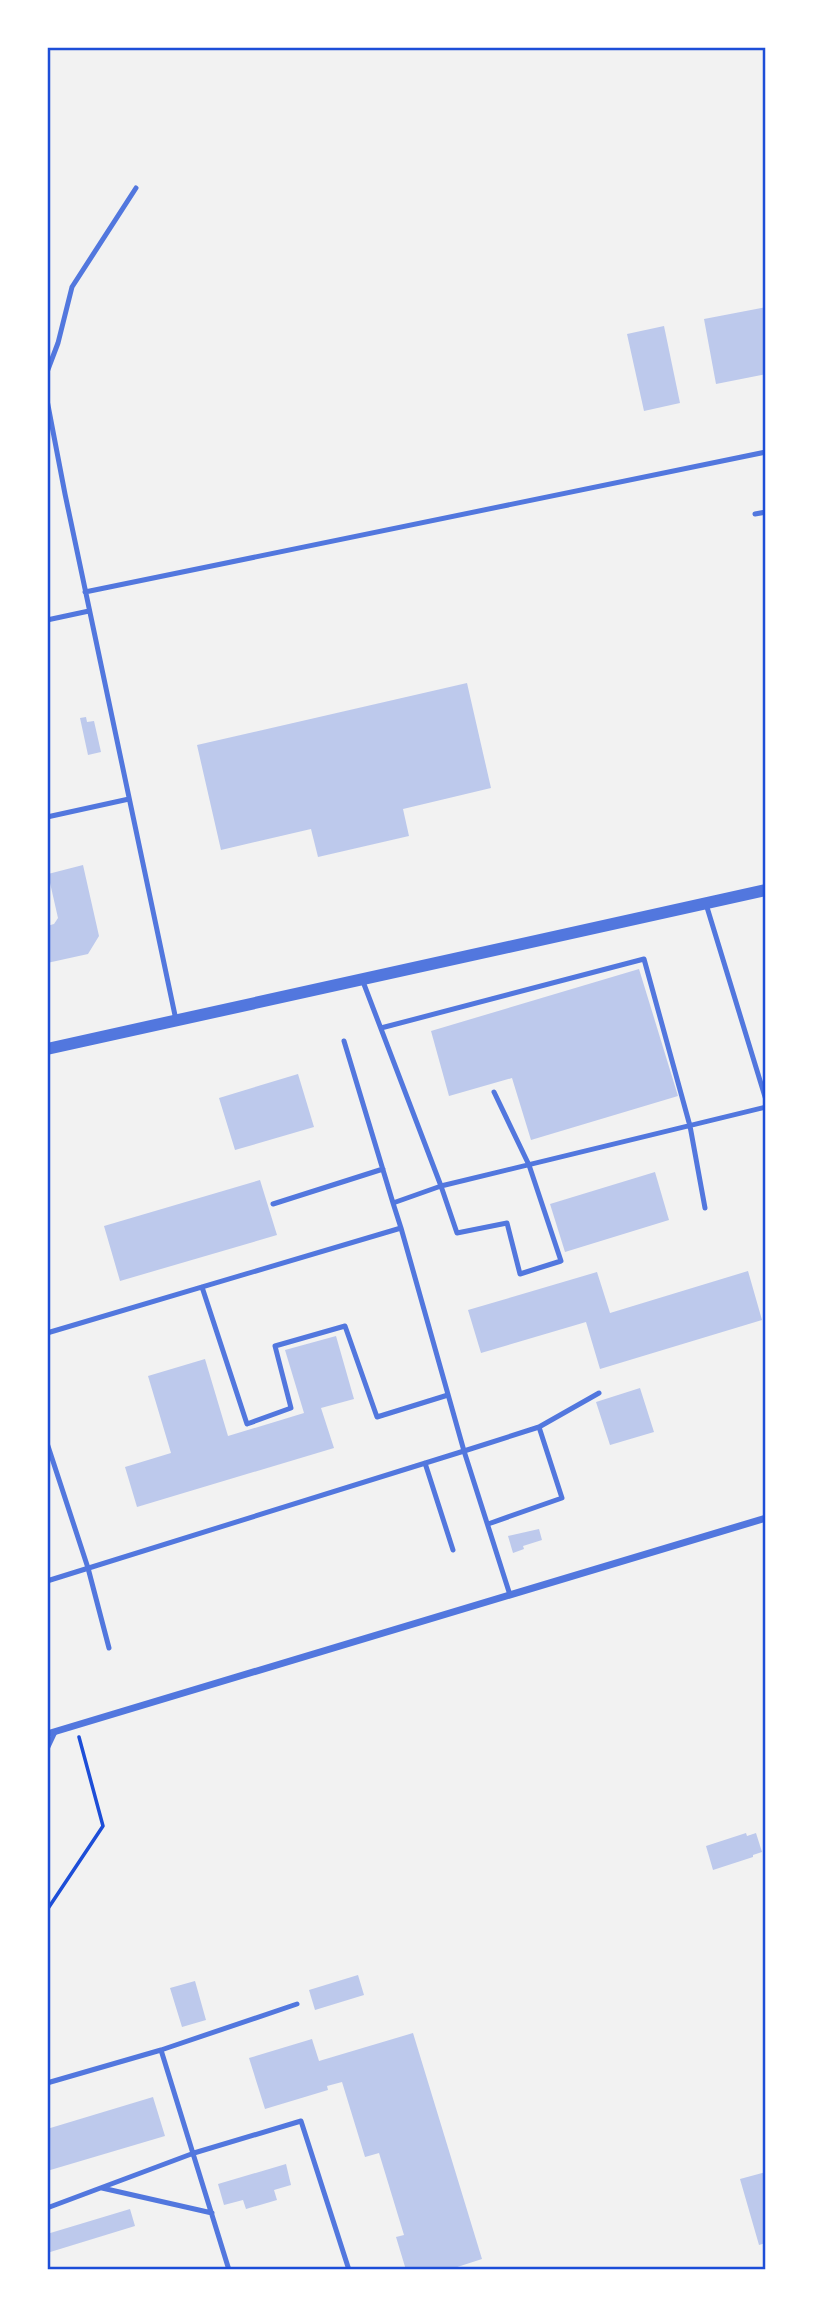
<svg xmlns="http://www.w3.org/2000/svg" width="813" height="2317" viewBox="0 0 813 2317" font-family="Signika,sans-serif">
	<rect width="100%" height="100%" fill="#f2f2f2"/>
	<path fill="#bdc9ec" d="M766,307V374L716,384L704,319Z
		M664,326L680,403L644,411L627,334Z
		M467,683L491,788L403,809L409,836L318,857L311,829L221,850L197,745Z
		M86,717L87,722L94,721L101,752L88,755L80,718Z
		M83,865L99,936L88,954L47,963V926L54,924L58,918L48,874Z
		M639,969L678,1096L531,1140L512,1078L449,1096L431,1031Z
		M298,1074L314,1127L235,1150L219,1098Z
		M655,1172L669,1220L565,1252L550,1204Z
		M260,1180L277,1235L120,1281L104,1226Z
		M748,1271L762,1320L600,1369L586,1322L481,1353L468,1310L597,1272L610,1313Z
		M336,1336L354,1399L321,1408L334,1448L137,1507L125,1467L171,1453L148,1376L205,1359L228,1436L304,1413L285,1350Z
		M640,1388L654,1432L610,1445L596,1402Z
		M539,1529L542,1540L523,1546L524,1549L513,1553L508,1536Z
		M746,1833L747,1836L756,1833L762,1852L753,1855V1857L713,1870L706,1846Z
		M358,1975L364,1995L315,2010L309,1990Z
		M195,1981L206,2020L182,2027L170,1988Z
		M413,2033L482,2259L448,2270H406L396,2237L404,2235L379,2153L365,2157L342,2082L327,2086L328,2090L265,2109L249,2058L312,2039L319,2061Z
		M153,2097L165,2136L47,2171V2129Z
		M286,2164L291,2185L274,2190L277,2200L246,2209L243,2200L224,2205L218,2184Z
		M766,2172V2243L759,2245L740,2179Z
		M130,2209L135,2226L47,2253V2234Z"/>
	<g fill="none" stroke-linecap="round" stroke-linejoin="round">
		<path stroke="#1d4ed8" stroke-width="3.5" d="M47,1910L103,1826L79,1737"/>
		<path stroke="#5277de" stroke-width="5" d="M47,372L58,343L72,287L136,188
			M47,400L65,494L176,1020
			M755,514L766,512
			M85,592L766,452
			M47,620L89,611
			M47,817L129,799
			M706,904L766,1100
			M381,1028L644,959L690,1126L705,1208
			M344,1041L393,1203
			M494,1092L529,1165L561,1261L520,1274L507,1223L457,1233L441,1186L766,1107
			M273,1204L383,1169
			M401,1228L464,1451L539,1427L562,1498L488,1524
			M202,1287L247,1424L291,1408L275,1346L345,1326L377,1417L448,1395
			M47,1333L401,1228L393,1203L441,1186L362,979
			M539,1427L599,1393
			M47,1443L88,1568L109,1648
			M425,1463L453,1550
			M47,1581L464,1451L510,1595
			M47,1749L55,1732
			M47,2083L161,2050
			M102,2188L212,2213
			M47,2208L194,2153L301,2121L349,2270
			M229,2270L161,2050L297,2004"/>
		<path stroke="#5277de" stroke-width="7" d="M47,1734L766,1518"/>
		<path stroke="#5277de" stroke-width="12" d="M47,1049L766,890"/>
	</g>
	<rect width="813" height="2317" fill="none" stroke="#ffffff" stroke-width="98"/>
	<rect x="49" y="49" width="715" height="2219" fill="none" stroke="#1d4ed8" stroke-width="2.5"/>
</svg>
